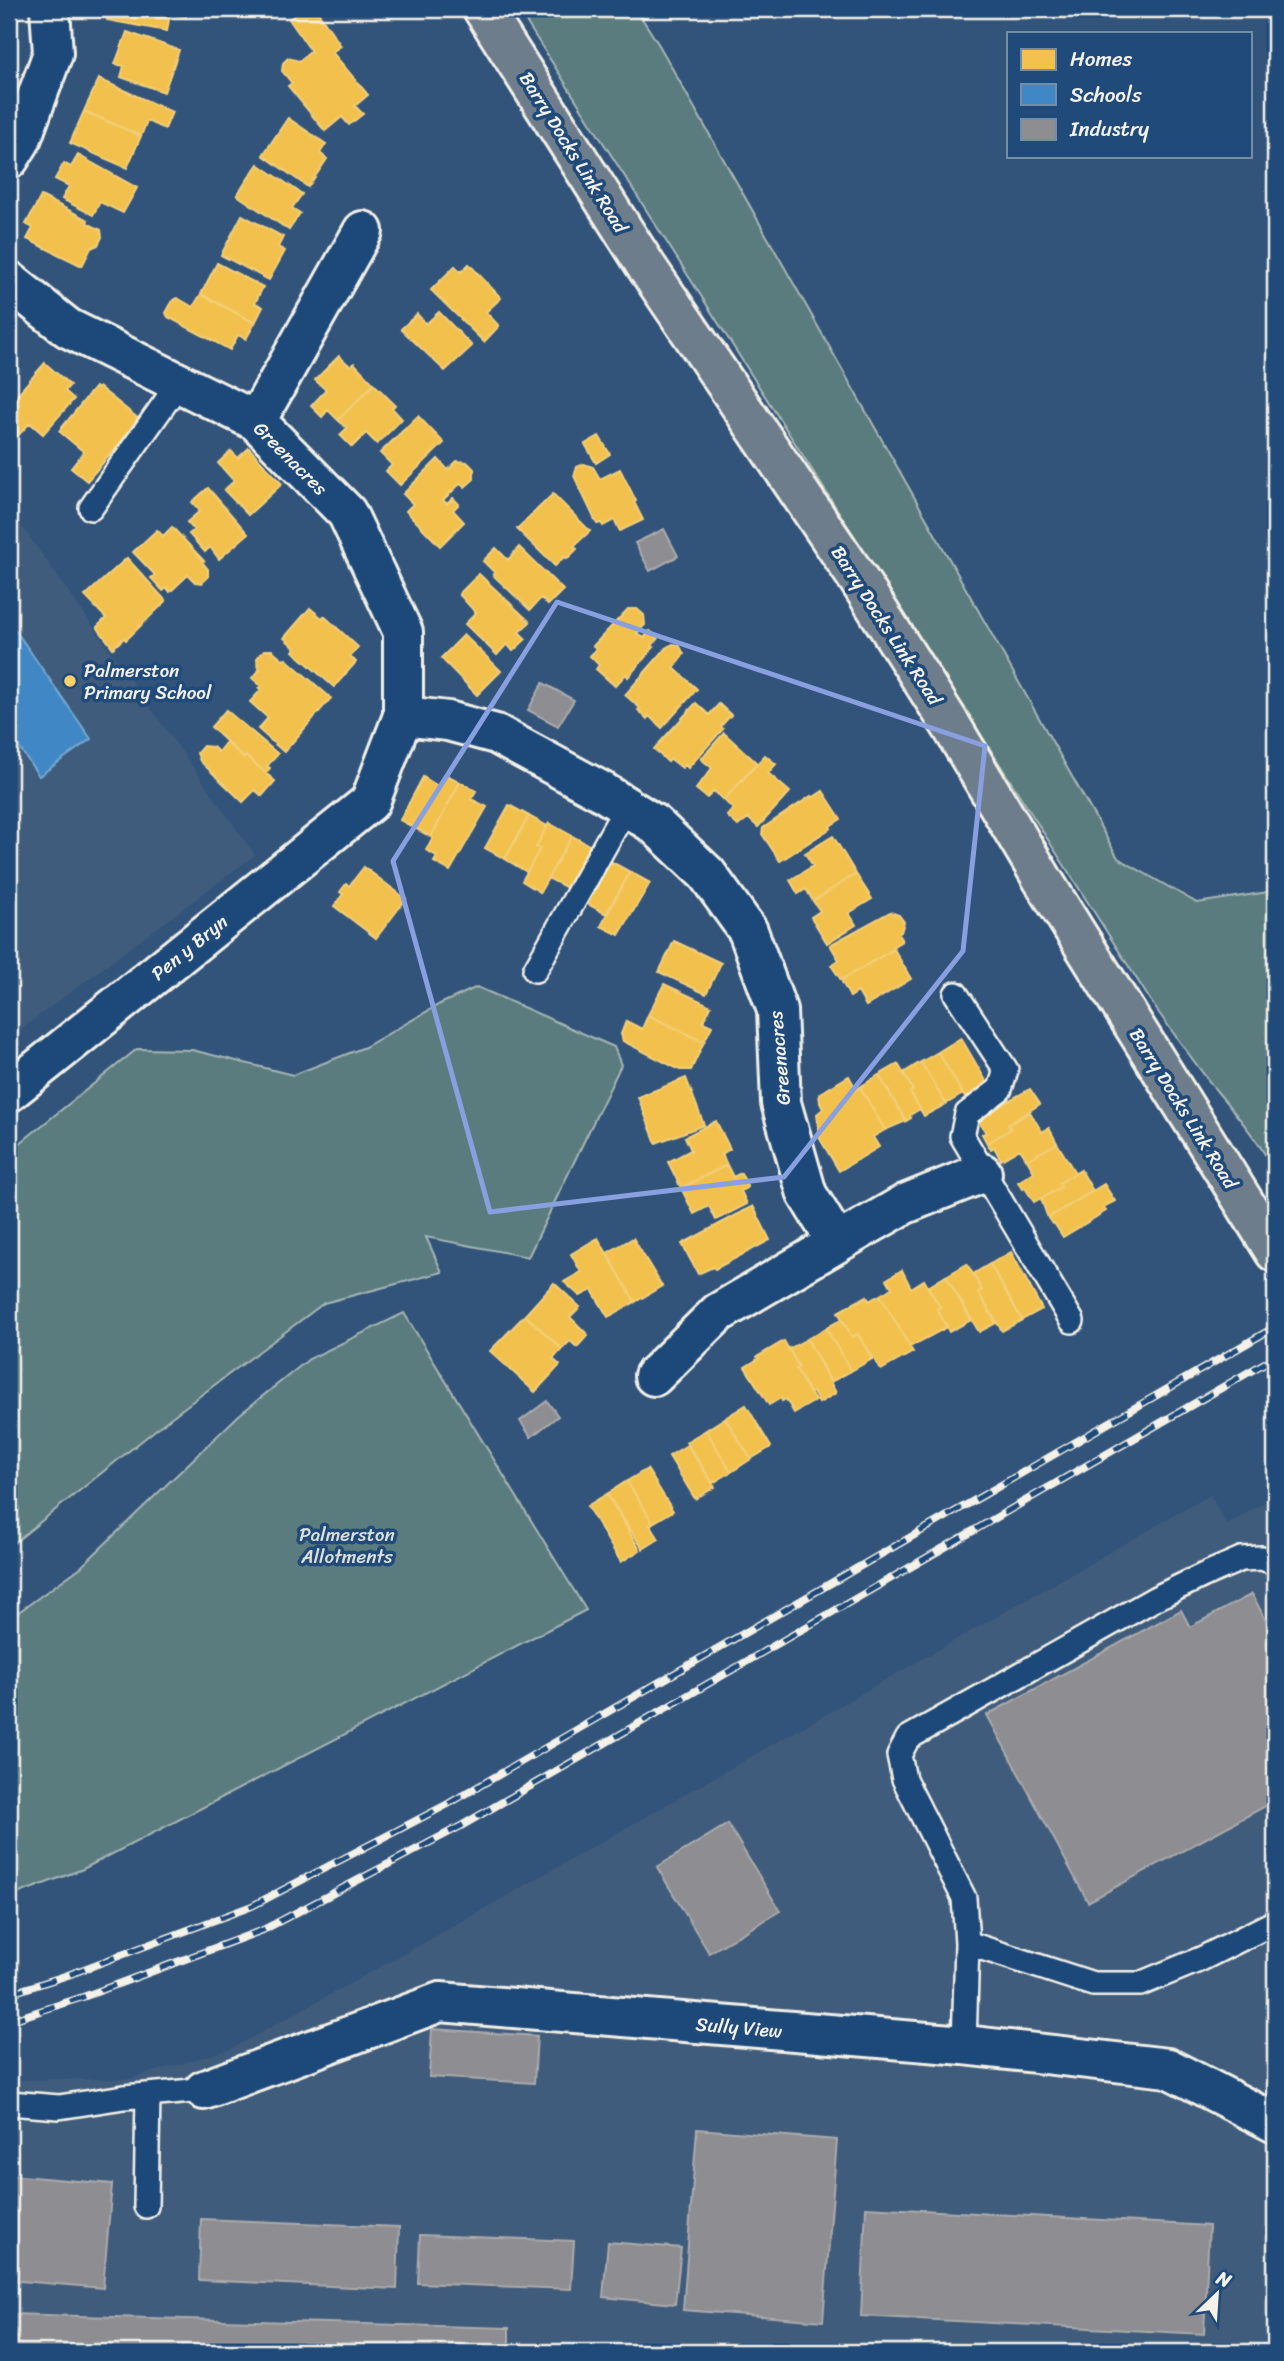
<svg xmlns="http://www.w3.org/2000/svg" width="1284" height="2361" viewBox="0 0 1284 2361" font-family="Sriracha,sans-serif">
	<rect width="100%" height="100%" fill="#32547b"/>
	<filter id="ink" filterUnits="userSpaceOnUse"><feTurbulence type="fractalNoise" baseFrequency=".0143" numOctaves="2"/><feDisplacementMap in="SourceGraphic" scale="14" xChannelSelector="R" yChannelSelector="G"/><feConvolveMatrix kernelMatrix="1 2 1 2 8 2 1 2 1" color-interpolation-filters="sRGB"/></filter>
	<g filter="url(#ink)">
		<path fill="#3f5c7c" d="M9,508L255,855L9,1038Z
			M1210,1495L1227,1525L1275,1496V2352H9V2080L129,2079L231,2049L431,1939Z"/>
		<path fill="#5a7b7f" stroke="#a7b6b4" stroke-width="2" d="M518,9H636L659,45L1118,858L1197,903L1275,891V1172C1259,1140 1237,1116 1215,1089C1194,1062 1174,1034 1154,1006Z
			M477,987L614,1047L621,1065L528,1257L426,1237L442,1272L324,1303L169,1419L9,1547V1152L137,1049L192,1050L293,1075L365,1047L440,1004Z
			M404,1313L586,1610L83,1869L9,1897V1619L81,1567L239,1415L309,1359Z"/>
		<path fill="#f2c14e" stroke="#f3cf7c" stroke-width="2" d="M109,9H187L186,17L170,14L167,31L107,20Z
			M304,9H316L341,46L332,52L368,95L355,106L363,114L349,125L342,117L325,131L288,86L292,83L282,71L283,63L288,58L299,61L311,51L289,19Z
			M127,32L179,50L164,92L121,77L124,66L115,64Z
			M99,79L172,112L165,129L147,121L141,136L84,111Z
			M84,111L141,136L127,168L70,143Z
			M288,118L326,144L320,153L327,159L308,187L263,155Z
			M78,155L137,188L123,213L100,202L93,215L62,199L69,186L55,179L64,163L71,167Z
			M258,164L302,194L292,208L300,213L289,230L237,195Z
			M41,196L88,220L87,223L101,230L102,237L98,245L91,248L82,266L27,239L33,228L26,224Z
			M242,215L283,237L278,247L285,251L269,280L221,255Z
			M217,263L263,287L255,303L263,307L255,323L201,294Z
			M469,264L501,298L486,312L499,326L484,342L431,290L455,266L461,272Z
			M201,294L255,323L246,339L238,335L230,350L168,317L166,313L173,300L177,298L193,307Z
			M439,312L472,346L445,371L401,329L417,314L426,324Z
			M339,356L350,366L354,363L374,384L338,420L328,410L322,417L311,406L326,390L315,380Z
			M45,363L70,385L65,391L74,399L43,434L30,423L15,439L9,434V404Z
			M374,384L395,405L392,408L402,419L377,444L366,433L352,447L340,435L347,428L338,420Z
			M95,387L97,389L99,387L140,420L87,481L71,468L84,452L59,431Z
			M418,416L444,443L400,485L386,471L392,465L380,453Z
			M599,436L610,454L596,463L585,444Z
			M249,448L282,484L248,515L224,490L234,481L218,463L231,451L238,458Z
			M438,459L448,470L457,461L467,462L474,469V479L465,487L461,483L443,500L447,504L453,498L459,504L453,510L464,522L440,546L406,511L413,504L403,494Z
			M584,464L593,467L600,479L620,469L636,501L634,502L643,520L620,531L614,520L603,526L601,523L597,524L574,476L577,467Z
			M208,488L248,534L219,559L210,547L205,552L189,534L194,530L187,522L200,511L192,502Z
			M553,494L590,531L574,546L577,549L567,559L565,556L555,566L517,529Z
			M172,527L204,561L202,562L208,569V577L202,583L195,582L188,575L170,592L167,588L163,591L151,578L155,575L133,552L157,530L163,536Z
			M519,547L563,590L548,605L541,598L530,610L493,575L495,573L483,561L496,548L508,560Z
			M127,558L166,601L126,640L124,638L113,648L97,627L106,618L85,596Z
			M479,574L530,622L519,632L526,639L513,651L507,644L497,655L465,624L476,613L459,594Z
			M310,608L322,618L324,616L358,647L350,656L356,662L334,687L293,651L295,648L284,638Z
			M628,609H637L644,615L645,625L637,633L644,638L650,631L658,638L652,646L654,647L628,677L626,674L615,686L596,669L599,665L590,656L596,649L593,646Z
			M464,635L501,671L477,695L441,658Z
			M673,644L679,645L684,654L674,668L697,689L662,728L649,716L647,719L638,710L640,708L625,695L667,647Z
			M264,650H272L284,660L286,659L331,698L284,752L258,729L268,718L250,702L261,690L259,688L261,686L252,678L260,669L258,667L257,658Z
			M696,703L709,715L719,704L731,715L721,726L723,729L688,768L685,765L682,768L671,759L668,762L654,749Z
			M226,710L278,754L267,766L270,768L266,773L246,756L244,758L211,727Z
			M724,733L757,763L724,800L714,791L707,798L696,789L712,768L701,759Z
			M226,742L244,758L246,756L275,781L262,796L255,790L243,802L200,761L197,753L203,746L213,747L218,752Z
			M765,755L776,764L768,773L790,792L758,827L748,818L738,826L727,816L733,809L724,800Z
			M445,774L460,782L431,837L400,820L423,777L438,786Z
			M460,782L476,791L471,799L487,807L450,871L434,862L437,856L426,850L433,838L431,837Z
			M823,791L841,819L830,826L831,828L780,861L762,834L763,828L811,796L812,798Z
			M509,805L529,816L505,859L485,848Z
			M529,816L547,826L536,847L540,849L527,872L505,859Z
			M549,823L572,836L540,892L522,881L540,849L536,847Z
			M572,836L591,846L589,849L599,855L586,879L576,873L567,888L548,878Z
			M833,836L856,874L813,901L806,889L798,894L790,880L813,866L805,853Z
			M599,855L630,872L606,914L584,902Z
			M364,867L406,899L376,938L334,906L343,894L340,892L346,884L349,886Z
			M630,872L650,883L619,935L601,926Z
			M856,874L872,899L849,913L856,925L827,943L811,917L820,911L813,901Z
			M890,912L899,915L904,922L901,932L898,934L902,941L892,947L894,949L841,980L831,965L839,960L830,945Z
			M674,941L721,963L706,994L659,972Z
			M894,949L911,979L866,1006L858,992L850,997L841,980Z
			M664,984L711,1006L703,1022L712,1026L704,1042L648,1015Z
			M648,1015L704,1042L691,1070H680L623,1041L621,1034L626,1021L642,1029Z
			M961,1038L1000,1105L977,1118L938,1052Z
			M938,1052L963,1094L946,1104L921,1062Z
			M921,1062L946,1104L924,1116L910,1092L913,1090L903,1073Z
			M898,1064L913,1090L910,1092L920,1109L910,1115L911,1118L906,1121L879,1075Z
			M879,1075L906,1121L885,1130L860,1087Z
			M849,1076L856,1089L860,1087L885,1130L873,1137L879,1147L839,1171L820,1139L817,1114L823,1109L820,1103L819,1094Z
			M686,1078L704,1125L656,1143L638,1097Z
			M1030,1089L1040,1104L1008,1125L1011,1129L987,1143L982,1134L986,1133L977,1118Z
			M1030,1112L1042,1132L1049,1128L1057,1143L1027,1160L1020,1149L1001,1160L994,1147L991,1149L987,1143L1011,1129L1008,1125Z
			M716,1121L730,1149L722,1154L727,1165L681,1188L668,1162L691,1150L685,1137Z
			M1057,1143L1075,1173L1059,1183L1061,1187L1034,1202L1025,1188L1023,1189L1018,1182L1034,1172L1027,1160Z
			M727,1165L733,1177L741,1173L748,1187L741,1191L747,1204L716,1220L709,1206L694,1214L681,1188Z
			M1081,1170L1093,1191L1048,1218L1041,1199L1061,1187L1059,1183Z
			M1104,1184L1115,1201L1103,1207L1106,1211L1063,1237L1054,1223L1052,1224L1048,1218Z
			M753,1206L770,1240L715,1269L713,1267L698,1274L682,1244Z
			M598,1238L635,1302L608,1317L592,1290L580,1296L564,1282L581,1272L571,1254Z
			M633,1238L662,1286L635,1302L607,1253Z
			M1011,1252L1042,1309L1022,1320L990,1264Z
			M967,1264L982,1290L978,1292L996,1323L979,1332L946,1276Z
			M990,1264L1022,1320L1002,1331L978,1292L982,1290L973,1274Z
			M902,1270L911,1288L924,1280L940,1307L937,1309L947,1327L910,1347L880,1295L892,1288L887,1279Z
			M946,1276L971,1320L949,1332L937,1309L940,1307L928,1287Z
			M554,1283L580,1307L570,1317L588,1335L577,1347L570,1341L562,1349L525,1315Z
			M880,1295L913,1352L881,1370L858,1334L852,1337L838,1312L867,1296L869,1301Z
			M525,1315L562,1349L553,1359L560,1365L535,1392L490,1351Z
			M842,1319L852,1337L858,1334L872,1359L851,1371L826,1328Z
			M826,1328L851,1371L831,1382L807,1339Z
			M807,1339L836,1393L819,1403L813,1392L810,1394L796,1369L799,1367L789,1349Z
			M784,1341L799,1367L796,1369L815,1401L794,1413L786,1399L782,1401L781,1398L769,1405L745,1367L758,1359L757,1357Z
			M746,1405L771,1447L751,1459L725,1418Z
			M725,1418L751,1459L731,1472L706,1430Z
			M706,1430L731,1472L713,1483L686,1442Z
			M687,1445L715,1487L695,1499L669,1456Z
			M647,1469L673,1511L653,1523L627,1481Z
			M627,1481L653,1523L650,1525L659,1539L643,1549L607,1494Z
			M607,1494L640,1550L621,1562L587,1506Z"/>
		<path fill="#3f88c5" stroke="#75a8d0" stroke-width="2" d="M9,621L91,739L39,776L9,733Z"/>
		<path fill="#8d8d92" stroke="#acabac" stroke-width="2" d="M664,529L678,556L650,571L635,543Z
			M543,683L574,700L558,726L528,710Z
			M547,1401L558,1416L531,1437L520,1421Z
			M1252,1594L1275,1638V1782L1270,1785L1275,1795V1801L1088,1902L987,1715L1181,1610L1190,1627Z
			M728,1824L780,1911L709,1953L657,1867Z
			M432,2029L537,2036L534,2083L429,2077Z
			M697,2129L837,2140L823,2321L683,2310Z
			M9,2175L112,2184L103,2288L9,2280Z
			M866,2207L1209,2226L1204,2334L861,2316Z
			M201,2219L399,2227L397,2289L199,2280Z
			M420,2235L574,2241L571,2289L418,2283Z
			M608,2242L681,2248L675,2304L603,2297Z
			M9,2314L509,2328V2352H9Z"/>
		<g fill="none" stroke-linecap="round" stroke-linejoin="round">
			<defs>
				<path id="service" d="M91,508L179,383
					M535,970L627,806
					M956,994L1006,1070L1000,1089L967,1114L962,1136L1072,1321
					M967,1943L1093,1984H1140L1201,1959L1275,1922
					M964,2045L967,1943L964,1898L904,1779L899,1755L908,1738L1156,1598L1204,1575L1241,1559L1262,1558L1275,1563
					M9,2103L59,2107L124,2097L204,2090
					M146,2206L148,2095"/>
				<path id="minor" d="M9,159L21,140L53,53L50,9
					M9,281L68,328L256,421L347,513L403,632V716L370,802L9,1092
					M256,421L363,231
					M403,716L448,721L496,734L603,792L654,824L707,874L748,931L777,1010L781,1103L807,1194L837,1243L718,1313L654,1376
					M837,1243L905,1204L982,1173
					M204,2090L440,2002L964,2045L1168,2068L1275,2123"/>
				<path id="primary" d="M483,9L646,266L858,579L952,727L1043,880L1275,1252"/>
			</defs>
			<use href="#service" stroke="#f4f1e8" stroke-width="28"/>
			<use href="#minor" stroke="#f4f1e8" stroke-width="44"/>
			<use href="#primary" stroke="#f4f1e8" stroke-width="44"/>
			<use href="#service" stroke="#1f4a7a" stroke-width="23"/>
			<use href="#minor" stroke="#1f4a7a" stroke-width="38"/>
			<use href="#primary" stroke="#6d7d8c" stroke-width="38"/>
			<defs>
				<path id="rail" d="M9,1994L68,1975L252,1906L448,1804L1275,1327
					M9,2021L83,1997L263,1930L461,1826L1275,1357"/>
			</defs>
			<use href="#rail" stroke="#f4f1e8" stroke-width="8"/>
			<use href="#rail" stroke="#1f4a7a" stroke-width="5" stroke-dasharray="16" stroke-linecap="butt"/>
		</g>
	</g>
	<path fill="none" stroke="#88a0e0" stroke-width="5" stroke-linejoin="round" d="M557,602L985,746L963,951L784,1177L490,1212L393,861Z"/>
	<circle fill="#ffd166" stroke="#1f4a7a" stroke-width="2.5" cx="70" cy="681" r="7"/>
	<g text-anchor="middle" stroke-width="7" stroke-linejoin="round" paint-order="stroke">
		<g font-size="19" fill="#f4f1e8" stroke="#1f4a7a">
			<text transform="translate(574 152) rotate(58)" y="7">Barry Docks Link Road</text>
			<text transform="translate(291 458) rotate(45)" y="7">Greenacres</text>
			<text transform="translate(887 625) rotate(57)" y="7">Barry Docks Link Road</text>
			<text transform="translate(189 947) rotate(-39)" y="7">Pen y Bryn</text>
			<text transform="translate(779 1058) rotate(-95)" y="7">Greenacres</text>
			<text transform="translate(1184 1108) rotate(58)" y="7">Barry Docks Link Road</text>
			<text transform="translate(739 2027) rotate(5)" y="7">Sully View</text>
		</g>
		<g font-size="19" fill="#f4f1e8" stroke="#1f4a7a" text-anchor="start">
			<text x="84" y="677">Palmerston<tspan x="84" dy="22">Primary School</tspan></text>
		</g>
		<g font-size="19" fill="#dddfd8" stroke="#1f4a7a">
			<text x="347" y="1541">Palmerston<tspan x="347" dy="22">Allotments</tspan></text>
		</g>
	</g>
	<rect width="1284" height="2361" fill="none" stroke="#1f4a7a" stroke-width="35"/>
	<rect x="18" y="18" width="1249" height="2326" fill="none" stroke="#f4f1e8" stroke-width="2.5" filter="url(#ink)"/>
	<rect x="1007" y="32" width="245" height="126" fill="#1f4a7a" stroke="#748da6" stroke-width="2"/>
	<rect x="1021" y="49" width="35" height="21" fill="#f2c14e" stroke="#748da6" stroke-width="2"/>
	<text x="1070" y="66" font-size="21" fill="#f4f1e8">Homes</text>
	<rect x="1021" y="84" width="35" height="21" fill="#3f88c5" stroke="#748da6" stroke-width="2"/>
	<text x="1070" y="102" font-size="21" fill="#f4f1e8">Schools</text>
	<rect x="1021" y="119" width="35" height="21" fill="#8d8d92" stroke="#748da6" stroke-width="2"/>
	<text x="1070" y="136" font-size="21" fill="#f4f1e8">Industry</text>
	<g transform="translate(1217 2294) rotate(25)" stroke="#1f4a7a" stroke-width="5" paint-order="stroke">
	<path d="M0-5L12 26L0 18L-12 26Z" fill="#f4f1e8"/>
	<text y="-10" font-size="19" font-weight="bold" text-anchor="middle" fill="#f4f1e8">N</text>
	</g>
</svg>
